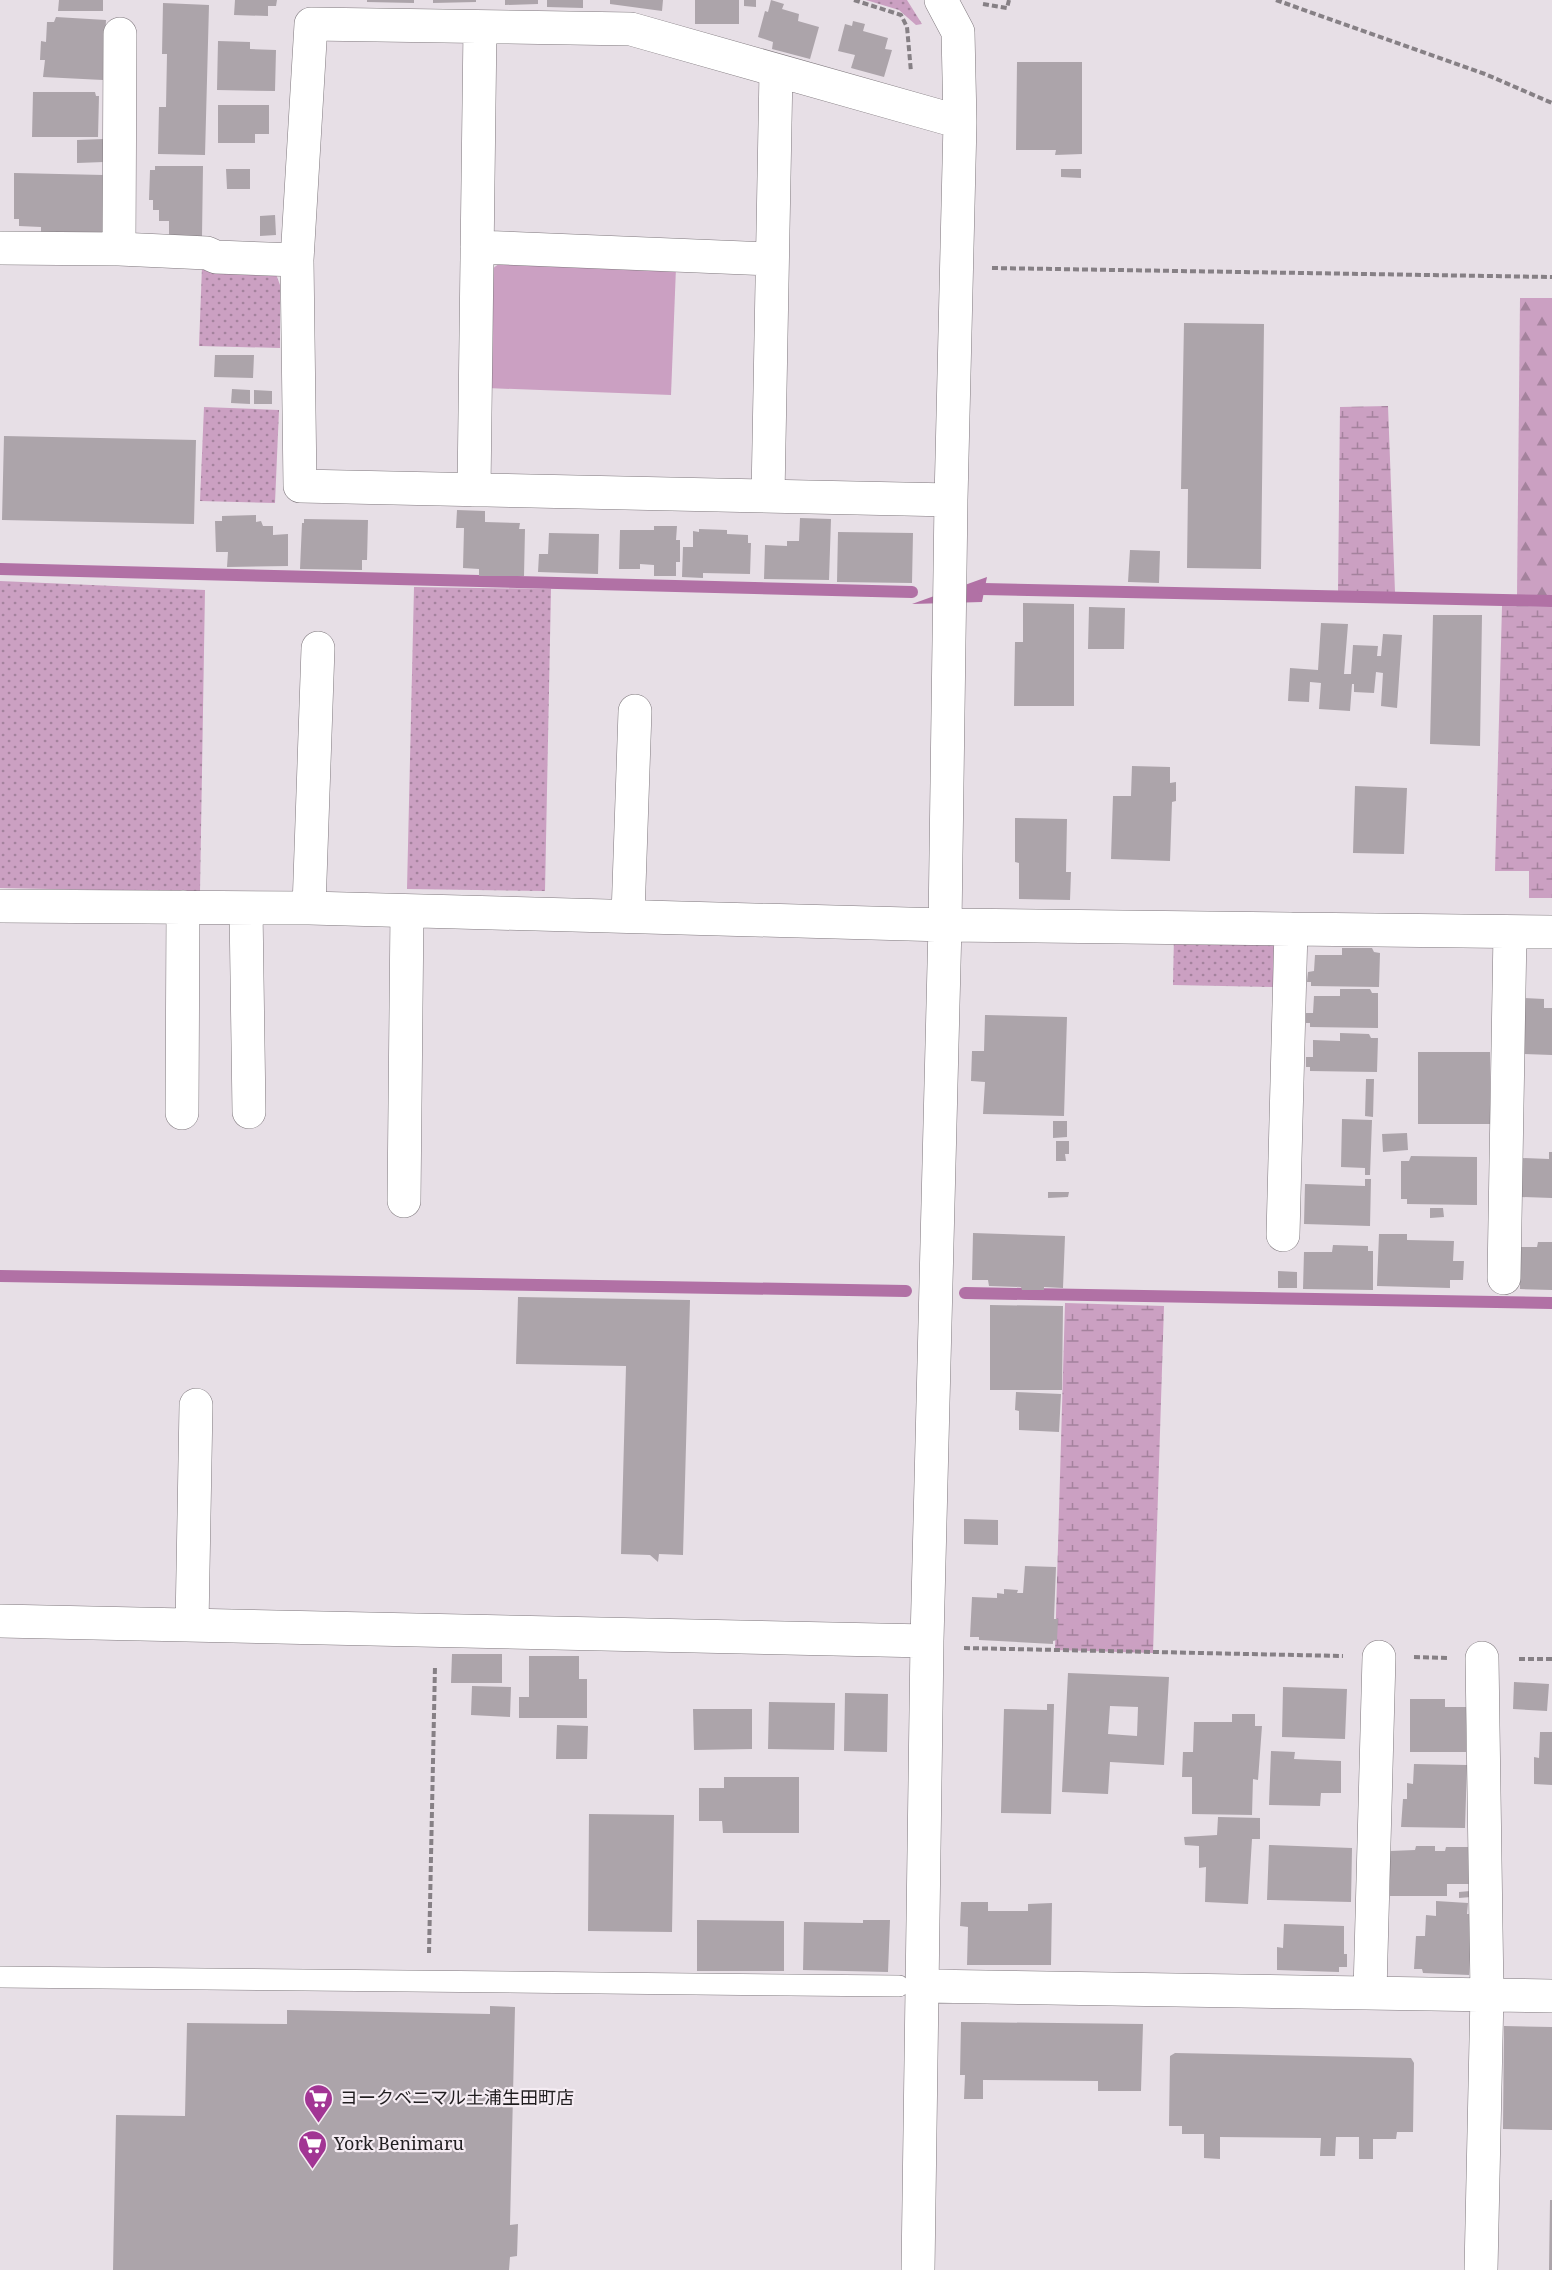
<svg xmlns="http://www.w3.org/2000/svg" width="1552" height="2270" viewBox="0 0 1552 2270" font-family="'Noto Serif','Noto Sans JP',serif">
	<defs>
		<pattern id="grass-dots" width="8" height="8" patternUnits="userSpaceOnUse" patternTransform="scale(1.5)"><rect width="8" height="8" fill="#cba0c2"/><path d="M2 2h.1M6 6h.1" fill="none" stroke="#a4829d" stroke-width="1.8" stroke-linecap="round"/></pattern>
		<pattern id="forest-firs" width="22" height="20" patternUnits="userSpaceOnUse" patternTransform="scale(1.5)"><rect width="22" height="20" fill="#cba0c2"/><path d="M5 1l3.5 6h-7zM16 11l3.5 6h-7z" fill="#a4829d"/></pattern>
		<pattern id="wetland-marsh" width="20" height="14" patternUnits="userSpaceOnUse" patternTransform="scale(1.5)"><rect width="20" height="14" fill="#cba0c2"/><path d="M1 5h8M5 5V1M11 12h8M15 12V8" fill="none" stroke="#a4829d"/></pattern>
	</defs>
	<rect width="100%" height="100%" fill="#e7dfe6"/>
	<path fill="url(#grass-dots)" d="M866,0H907L922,24L916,25L899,10Z
		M202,267L276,274L280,285V348L199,346Z
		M204,407L279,410L275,503L200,501Z
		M0,581L205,590L200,892L0,888Z
		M414,587L551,589L545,891L407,889Z
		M1174,935L1274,937L1273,987L1173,985Z"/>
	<path fill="url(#forest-firs)" d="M1520,298H1552V596H1517Z"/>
	<path fill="url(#wetland-marsh)" d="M1388,406L1395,592H1338L1340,407Z
		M1502,606L1552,607V898H1529V871H1495Z
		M1065,1303L1164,1306L1153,1653L1055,1650Z"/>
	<path fill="#cba0c2" d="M504,260L676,267L671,395L487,388L492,269Z"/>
	<path fill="#b171a5" d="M987,577L982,602L912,604Z"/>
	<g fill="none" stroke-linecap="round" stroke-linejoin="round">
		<path stroke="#b171a5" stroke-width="12" d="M0,569L912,592
			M983,589L1552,601
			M0,1276L906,1291
			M965,1293L1552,1303"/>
	</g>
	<path fill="#aca4aa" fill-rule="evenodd" d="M59,0H103V11H58Z
		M235,0H277L276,6H268V16L234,15Z
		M367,0H414V3L367,2Z
		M433,0H476V2L433,3Z
		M505,0H538V4L505,5Z
		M547,0H583V8L547,7Z
		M610,0H663L662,11L610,4Z
		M695,0H739V24H695Z
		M744,0H756V7L744,6Z
		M771,0L784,4L782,9L799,14L798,21L819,27L810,59L772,49L773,42L758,37L765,11L768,12Z
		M163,3L209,5L205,155L158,154L159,107H166L167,54H162Z
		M56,17L106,20L103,80L43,77L45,60H40L41,41L46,42L47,22H54Z
		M853,21L865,24L863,31L888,38L885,49L892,50L884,77L851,68L855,55L838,51L845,24L852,26Z
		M218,41L250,42V49L276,50L275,91L217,90Z
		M1017,62H1082V154L1055,155L1056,150H1016Z
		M33,92H95L96,96H99L98,137H32Z
		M218,105H269V134H255V143H218Z
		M104,139V162L77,163V140Z
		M155,166H203L202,236H169V221H159V210H153V200H149L150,170H155Z
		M226,169H250V189H227Z
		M1061,169H1081V178L1061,177Z
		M14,173L104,175L102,236L41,234V227L19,226V219H14Z
		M275,215L276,235L260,236V216Z
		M1184,323L1264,324L1261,569L1187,568L1188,489H1181Z
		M215,355H254L253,378L214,377Z
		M232,389L250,390V404L231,403Z
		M254,390L272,391V404H254Z
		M4,436L196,440L194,524L2,520Z
		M457,510L485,511V522L520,523L519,529H525L524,576H479V569L463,568L464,528H456Z
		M256,515V522L261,521L263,526H273V535L288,534V566L227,567L228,552H216L215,521H222V516Z
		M800,518L831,519L829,580L764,579L765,545L787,546V541H799Z
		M304,519L368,520L367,560H362V570L300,569L302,523H304Z
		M654,526H677L676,540H680V562H676V576H654V565L640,564V569H619L620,530H654Z
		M699,529L727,530V534L748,535V543H751L750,574L703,573V578L682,577L683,547H693V531L699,532Z
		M838,532L913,533L912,583L837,582Z
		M549,533L599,534L598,574L538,572L539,554H548Z
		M1130,550L1160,551L1159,583L1128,582Z
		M1023,603L1074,604V706H1014L1015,642H1023Z
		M1089,607L1125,608L1124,649H1088Z
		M1433,615H1482L1480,746L1430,744Z
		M1321,623L1348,624L1344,674H1351L1353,645L1378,646L1377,656H1381L1383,634L1402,635L1397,708L1381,706L1383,673L1376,672L1374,693L1354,692V684H1352L1350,711L1319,709L1321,683L1310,682L1309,702L1288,701L1290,668L1318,670Z
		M1132,766L1170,767V783L1176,782V801L1172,802L1170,861L1111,859L1113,796H1131Z
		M1355,786L1407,788L1404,854L1353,853Z
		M1015,818L1067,819L1066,872H1071L1070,900L1019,899V863L1015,862Z
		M1342,948H1372L1374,952L1380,953L1379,987L1311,986V982H1307L1308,972L1314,971L1315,955H1342Z
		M1340,989H1370L1372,993H1378V1028L1310,1027V1023H1306V1013H1313L1314,996H1340Z
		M1523,998L1544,999V1008H1552V1055L1521,1054Z
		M985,1015L1067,1017L1064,1116L983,1114L985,1082L971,1081L972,1051H984Z
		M1340,1033L1369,1034L1371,1038H1378L1377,1072L1310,1071V1067H1306V1057H1313V1040L1340,1041Z
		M1418,1052H1490V1124H1418Z
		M1366,1079H1374L1373,1117L1365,1116Z
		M1342,1119L1372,1120L1370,1175H1365V1168L1341,1167Z
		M1053,1121H1067V1137L1053,1138Z
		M1407,1133L1408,1150L1383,1152L1382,1134Z
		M1056,1141H1069V1154H1065L1066,1161H1056Z
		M1549,1152H1552V1198L1521,1197L1522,1158L1549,1159Z
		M1411,1156L1477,1157V1205L1407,1204V1199H1401V1161H1409Z
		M1365,1179H1371L1370,1226L1304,1224L1305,1184L1365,1186Z
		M1048,1192H1069L1068,1197L1048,1198Z
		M1430,1208H1443L1444,1217L1430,1218Z
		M973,1233L1065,1236L1063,1288L1044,1287V1290H1022L1021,1287L989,1286L988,1280H972Z
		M1379,1234H1407V1240L1454,1241L1453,1261H1464L1463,1280H1450V1288L1377,1286Z
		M1538,1242H1552V1290L1520,1289V1247H1537Z
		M1333,1245L1368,1246V1251H1373V1290L1303,1289L1304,1252H1332Z
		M1278,1271L1297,1272V1288H1278Z
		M518,1297L690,1300L683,1555L659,1554L658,1562L650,1555L621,1554L626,1366L516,1364Z
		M990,1305L1063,1306L1062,1390H990Z
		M1016,1392L1061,1394L1059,1432L1019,1430V1411L1015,1410Z
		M964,1519L998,1520V1545L964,1544Z
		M1025,1566L1056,1567L1054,1619H1058L1057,1640L1053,1641V1644L979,1640V1637H970L972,1597L997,1598V1593L1004,1594V1589L1018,1590L1017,1593H1023Z
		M452,1654H502V1683H451Z
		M529,1656H579V1679H587V1718H519V1697H529Z
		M1068,1673L1169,1677L1164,1765L1110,1762L1108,1794L1062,1792ZM1110,1706L1138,1707L1137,1736L1108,1734Z
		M1514,1682L1549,1684L1547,1711L1513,1709Z
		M472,1686L511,1687L510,1717L471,1715Z
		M1283,1687L1347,1689L1345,1739L1282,1737Z
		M845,1693L888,1694L887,1752L844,1751Z
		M1410,1699H1445V1707H1466V1752H1410Z
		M769,1702L835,1703L834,1750L768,1749Z
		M1047,1704H1054L1051,1814L1001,1813L1004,1709L1047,1710Z
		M693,1709H752V1749L694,1750Z
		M1232,1714H1255V1726H1262L1258,1780L1253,1779L1252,1815L1192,1814V1777H1182L1183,1752H1193L1194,1722H1232Z
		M557,1725L588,1726L587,1759H556Z
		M1540,1732H1552V1785L1534,1784V1757L1539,1758Z
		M1271,1751L1295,1752L1294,1759L1341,1761V1793H1321L1320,1806L1269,1805Z
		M1414,1764L1467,1765L1465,1828L1401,1827L1403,1799H1407V1783L1413,1784Z
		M724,1777H799V1833H723L722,1821H699V1788H724Z
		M589,1814L674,1815L672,1932L588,1931Z
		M1218,1817L1260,1818V1839H1252L1248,1904L1205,1902L1206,1867L1199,1868V1846L1185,1845L1184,1837L1217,1835Z
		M1269,1845L1352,1848L1351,1902L1267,1900Z
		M1416,1846H1435V1851H1445L1446,1847H1469V1884H1447V1896H1390V1851L1415,1850Z
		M1470,1891L1471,1897L1459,1898V1892Z
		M1436,1901L1468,1903L1467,1914H1472L1469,1975L1423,1973L1422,1969H1414L1416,1936H1425L1426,1915L1436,1916Z
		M961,1902H988V1911H1028V1904L1052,1903L1051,1965H967L968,1927L960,1926Z
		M697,1920L784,1921V1971H697Z
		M863,1920H890L888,1972L803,1970L804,1922L863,1923Z
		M1284,1924L1344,1926V1954H1347V1967H1339V1972L1277,1970V1947L1283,1948Z
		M490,2006L515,2007L510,2225L518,2224L517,2256L510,2257L509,2270H113L116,2115L185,2116L187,2023L287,2024V2010L490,2014Z
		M961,2022L1143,2024L1141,2091H1098V2081L983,2080V2099H964L965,2075H960Z
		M1504,2026L1552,2027V2130L1503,2129Z
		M1175,2053L1411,2058L1414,2063L1413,2132H1397L1396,2139H1373V2159H1359V2137H1336L1335,2156H1320L1321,2138L1220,2137V2159L1204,2158V2134H1182V2126H1169L1170,2056Z
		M1550,2200H1552V2270H1549Z"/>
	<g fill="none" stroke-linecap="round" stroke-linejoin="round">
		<defs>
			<path id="service" d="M0,1977L899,1986"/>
			<path id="minor" d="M477,247L772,259
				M0,248L119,249L207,253L216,257L297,260
				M119,249L120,34
				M474,490L480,27
				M768,496L776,71
				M951,500L300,486L297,260L311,24L631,29L960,122
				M0,906L309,908L945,925L1552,932
				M246,908L249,1112
				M309,908L318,648
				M628,916L635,711
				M182,1113L183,907
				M404,1201L407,911
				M1283,1235L1291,929
				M1504,1278L1510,932
				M0,1621L927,1641
				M192,1625L196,1405
				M923,1986L1552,1996
				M1370,1992L1379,1657
				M918,2270L927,1641L945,925L951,500L960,122L958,32L941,0
				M1481,2270L1487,1994L1482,1658"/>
		</defs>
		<use href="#service" stroke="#7f787d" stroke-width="22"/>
		<use href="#minor" stroke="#7f787d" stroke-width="34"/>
		<path stroke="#868085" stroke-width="4" stroke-dasharray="6 3" stroke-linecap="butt" d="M854,0L901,15L907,27L911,72
			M1276,0L1485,74L1552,103
			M983,4L1007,8L1009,0
			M992,268L1552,277
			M964,1648L1343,1656
			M1414,1657L1448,1658
			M1519,1659H1552
			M429,1953L435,1666"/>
		<use href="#service" stroke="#fff" stroke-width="21"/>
		<use href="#minor" stroke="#fff" stroke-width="33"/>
	</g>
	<defs>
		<symbol id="supermarket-pin" viewBox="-11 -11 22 30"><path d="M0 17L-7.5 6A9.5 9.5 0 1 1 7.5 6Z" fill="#a23594" stroke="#f5ecf3"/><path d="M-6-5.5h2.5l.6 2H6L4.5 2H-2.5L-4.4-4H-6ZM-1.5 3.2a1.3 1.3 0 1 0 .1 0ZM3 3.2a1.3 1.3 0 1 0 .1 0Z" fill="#fff"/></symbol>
	</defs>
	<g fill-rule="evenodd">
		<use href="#supermarket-pin" x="302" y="2082" width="33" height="45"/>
		<use href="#supermarket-pin" x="296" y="2128" width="33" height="45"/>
	</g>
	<g text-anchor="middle" stroke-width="4.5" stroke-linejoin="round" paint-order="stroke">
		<g font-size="18" fill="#201d1f" stroke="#f5ecf3" text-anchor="start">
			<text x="340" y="2104">ヨークベニマル土浦生田町店</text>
			<text x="334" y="2150">York Benimaru</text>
		</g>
	</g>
</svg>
